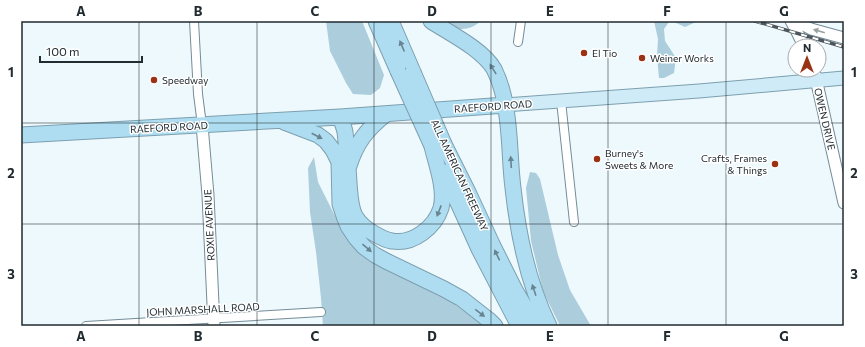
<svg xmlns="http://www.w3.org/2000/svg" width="865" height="347" viewBox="0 0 865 347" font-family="Commissioner,sans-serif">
	<rect width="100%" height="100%" fill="#eef9fe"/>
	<path fill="#accddc" d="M326,21H362L384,75L380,88L371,95L353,94L346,83L330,51Z
		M446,21H480C476,27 463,31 456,28C453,27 449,23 446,21Z
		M654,21H696V22L685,27L674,22H669L664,29L665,41L676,58L674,73L664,78H659L657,56L658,39Z
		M314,157L318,182L336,218L356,248L397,275L443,296L485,326H323L321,298L316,252L310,212L308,168Z
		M530,172L536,173L540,179L558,255L570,290L591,326H560L543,291L531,241L526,188Z"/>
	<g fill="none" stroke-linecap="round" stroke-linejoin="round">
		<defs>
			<path id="street" d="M194,21L198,94L202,125
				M518,42L521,21
				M561,101L574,222
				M86,326L321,312"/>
			<path id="secondary" d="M791,21L798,34L804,46
				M796,21L811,29L844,38
				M814,70L844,203
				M202,125L208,195L214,326"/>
			<path id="primary" d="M506,105L699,91L844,78"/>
			<path id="highway" d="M376,21L398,71
				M391,21L413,72
				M431,21C451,34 482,49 494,69C498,77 501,86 503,94C511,125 509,157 513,188C518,235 528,283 549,326
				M340,117C342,122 344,127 345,132C347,149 348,166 349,183C350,194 350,206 355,216C360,224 367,230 375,234C380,237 386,240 392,241C413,245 435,227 441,208C446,189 436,164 432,146
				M284,122L318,135L326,141L333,150L339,162L340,204L344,216L348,226L356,238L364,247L375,255L386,261L444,289L462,299L490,321L495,326
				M21,135L340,117L506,105
				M444,144L468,192L492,244L515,290L536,326
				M349,166C356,143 367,129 386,114
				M444,172L479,249L519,326"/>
		</defs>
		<use href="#street" stroke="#748c97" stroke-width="10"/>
		<use href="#secondary" stroke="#748c97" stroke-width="13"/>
		<use href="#primary" stroke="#7d9fae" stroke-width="15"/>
		<use href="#highway" stroke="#7d9fae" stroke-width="17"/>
		<use href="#street" stroke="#fff" stroke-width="8"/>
		<use href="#secondary" stroke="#fff" stroke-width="11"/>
		<use href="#primary" stroke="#ceebf7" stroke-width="13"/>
		<use href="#highway" stroke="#aeddf2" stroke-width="15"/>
		<defs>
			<path id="rail" d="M755,21L844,47"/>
		</defs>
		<use href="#rail" stroke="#4c565b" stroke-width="3.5"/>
		<use href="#rail" stroke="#fff" stroke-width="2" stroke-dasharray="6" stroke-linecap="butt"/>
		<defs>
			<path id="highway-bridge" d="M398,71L432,146
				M413,72L444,144"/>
		</defs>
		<use href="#highway-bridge" stroke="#7d9fae" stroke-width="17" stroke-linecap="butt"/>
		<use href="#highway-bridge" stroke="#aeddf2" stroke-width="15"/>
	</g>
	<defs><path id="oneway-solid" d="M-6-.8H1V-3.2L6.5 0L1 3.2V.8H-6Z"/></defs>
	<use fill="#9ba0a2" href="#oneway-solid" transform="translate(819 31) rotate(-164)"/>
	<g fill="#688491">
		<use href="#oneway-solid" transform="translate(402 46) rotate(-113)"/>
		<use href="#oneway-solid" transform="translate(493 69) rotate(-122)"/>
		<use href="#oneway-solid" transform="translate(317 136) rotate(27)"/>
		<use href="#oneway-solid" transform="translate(511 162) rotate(-93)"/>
		<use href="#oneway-solid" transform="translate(439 211) rotate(111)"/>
		<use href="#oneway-solid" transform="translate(367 248) rotate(40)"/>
		<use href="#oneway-solid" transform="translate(497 255) rotate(-116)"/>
		<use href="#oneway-solid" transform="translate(534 290) rotate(-109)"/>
		<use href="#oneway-solid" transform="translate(480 313) rotate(38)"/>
	</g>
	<path fill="none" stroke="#212b30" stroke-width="1" stroke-opacity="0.55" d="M139,21V326M257,21V326M374,21V326M491,21V326M608,21V326M726,21V326M21,123H844M21,224H844"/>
	<g fill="#9a3215" stroke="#fff" stroke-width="1.5">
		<circle cx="584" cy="53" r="4"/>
		<circle cx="642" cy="58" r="4"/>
		<circle cx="154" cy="80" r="4"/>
		<circle cx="597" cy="159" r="4"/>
		<circle cx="775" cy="164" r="4"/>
	</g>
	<g text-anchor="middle" stroke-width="3" stroke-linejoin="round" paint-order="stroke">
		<g font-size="10" fill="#212b30" stroke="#fff" text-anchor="start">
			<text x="592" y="57">El Tio</text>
			<text x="650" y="62">Weiner Works</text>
			<text x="162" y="84">Speedway</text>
			<text x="605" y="157">Burney's<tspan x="605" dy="12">Sweets &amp; More</tspan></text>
			<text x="767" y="162" text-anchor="end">Crafts, Frames<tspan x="767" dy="12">&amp; Things</tspan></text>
		</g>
		<g font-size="10" fill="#212b30" stroke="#fff">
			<text transform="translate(493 106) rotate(-4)" y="4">RAEFORD ROAD</text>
			<text transform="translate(825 119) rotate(77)" y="4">OWEN DRIVE</text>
			<text transform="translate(169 127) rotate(-3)" y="4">RAEFORD ROAD</text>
			<text transform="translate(460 175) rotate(65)" y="4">ALL AMERICAN FREEWAY</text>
			<text transform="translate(209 225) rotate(-93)" y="4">ROXIE AVENUE</text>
			<text transform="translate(203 309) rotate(-3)" y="4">JOHN MARSHALL ROAD</text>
		</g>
	</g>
	<rect width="865" height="347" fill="none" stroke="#ffffff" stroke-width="44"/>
	<g transform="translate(807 58)"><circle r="19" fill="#ffffff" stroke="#a6aaac"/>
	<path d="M0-3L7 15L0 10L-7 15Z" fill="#9a3215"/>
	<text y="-6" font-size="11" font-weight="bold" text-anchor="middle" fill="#212b30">N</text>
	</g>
	<path d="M40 56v6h102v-6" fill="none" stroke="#212b30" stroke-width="2"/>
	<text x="46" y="56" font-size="12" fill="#212b30" stroke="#ffffff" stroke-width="3" paint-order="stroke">100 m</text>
	<rect x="22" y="22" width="821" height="303" fill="none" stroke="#212b30" stroke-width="1.5"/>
	<g font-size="13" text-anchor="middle" font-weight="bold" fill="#212b30">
		<text x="81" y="16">A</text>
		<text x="198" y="16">B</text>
		<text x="315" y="16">C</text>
		<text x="432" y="16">D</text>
		<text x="550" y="16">E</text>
		<text x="667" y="16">F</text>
		<text x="784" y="16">G</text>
		<text x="11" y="77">1</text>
		<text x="854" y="77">1</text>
		<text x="11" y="178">2</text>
		<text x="854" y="178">2</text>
		<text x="11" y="279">3</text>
		<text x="854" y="279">3</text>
		<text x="81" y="341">A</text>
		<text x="198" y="341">B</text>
		<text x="315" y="341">C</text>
		<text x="432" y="341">D</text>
		<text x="550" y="341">E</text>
		<text x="667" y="341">F</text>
		<text x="784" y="341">G</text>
	</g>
</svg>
